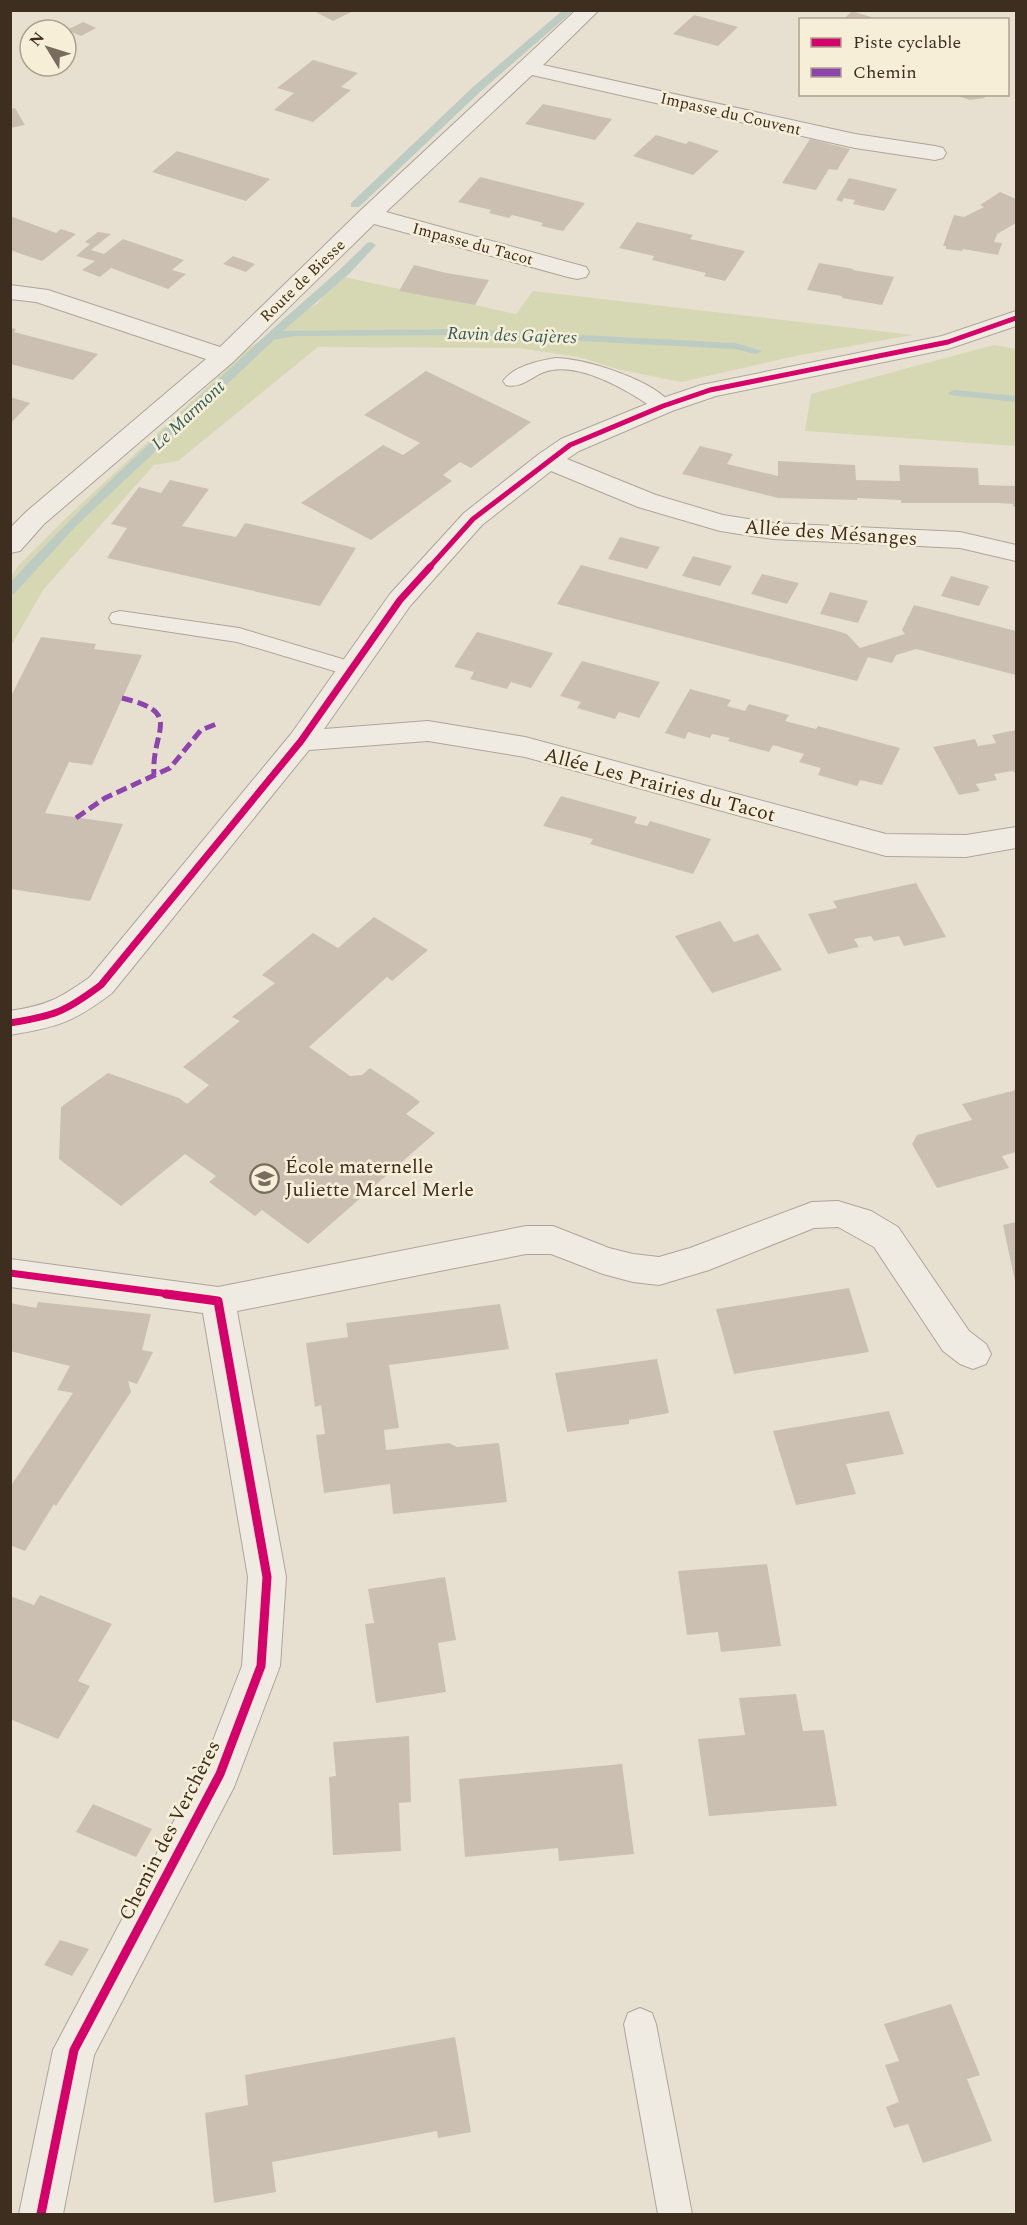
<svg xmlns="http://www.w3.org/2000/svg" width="1027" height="2225" viewBox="0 0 1027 2225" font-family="Spectral,serif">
	<rect width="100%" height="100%" fill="#e7e0d1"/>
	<path fill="#d6d7b3" d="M339,276L516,314L533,291L913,335L800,355L681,382L621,370L579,357L518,348L318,347L178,461L154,465L43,590L11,646V577L18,566L65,519L249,348L318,303Z
		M994,345L1016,349V446L805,431L811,394Z"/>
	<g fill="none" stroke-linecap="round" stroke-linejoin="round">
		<path fill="#bcccc2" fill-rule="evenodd" d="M563,10H574L481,91L359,207H351V203L473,87Z
			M371,242L376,245L350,273L283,331L462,329L735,343L762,351L756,354L735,349L462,335L294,336L274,340L76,526L14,594L10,595V583C90,496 177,418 263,338C297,306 334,277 367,243Z
			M954,390L1016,396V402L950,395L948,393Z"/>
	</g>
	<path fill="#cbbfb2" d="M312,10H355L333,21Z
		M852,11L877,19V20H843Z
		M694,15L738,27L718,46L673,34Z
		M83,22L96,28L81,36L67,30Z
		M313,60L358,73L341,87L351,90L313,122L274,110L294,93L277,88Z
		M952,94H987L984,98L970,100Z
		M543,104L612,119L595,140L525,124Z
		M15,108L25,125L10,128V109Z
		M656,135L686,144L689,141L719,151L693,175L633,156Z
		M810,139L850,149L837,170L829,169L816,190L782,183Z
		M177,151L270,179L246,201L152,172Z
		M480,177L585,203L563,231L541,226L543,223L512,215L509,218L489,213L491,210L458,202Z
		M849,178L897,189L884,211L853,204L855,200L844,198L842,202L836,200Z
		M1000,192L1016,199V223L997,234L994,242L1002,243L998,255L963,249L962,251L946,249V246H943L954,215L964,217L984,207L980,205Z
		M10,216L56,233L61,229L76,234L42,261L10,250Z
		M637,222L693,235L690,239L745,251L725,281L704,276L706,273L652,260L654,256L619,248Z
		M98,232L111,234L91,250L104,254L123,239L184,260L172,270L186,274L168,289L111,268L100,277L82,270L95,261L76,256L90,244L85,242Z
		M233,256L247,261L255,264L246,272L223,264Z
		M819,263L854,269L853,270L894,277L882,305L842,298V296L807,290Z
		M414,265L446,273L489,280L475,305L399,291Z
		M10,328L16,329L14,332L98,354L73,380L10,364Z
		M426,371L531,422L471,468L460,462L443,475L452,481L371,540L301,503L383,445L403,455L420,443L364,415Z
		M10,397L30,403L10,424Z
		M700,446L733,454L727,464L778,476V461L855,465L856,480L900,481L899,465L978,468L979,485L1016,486V507L1012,506L1014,504L998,503H901V500L857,498V500L778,498L682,474Z
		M170,480L209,489L182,526L236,537L245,523L356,548L320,606L107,558L127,528L111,524L139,487L161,493Z
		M620,537L660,547L647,569L608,559Z
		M693,556L732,566L720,586L682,576Z
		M581,565L834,630L847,634L860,648L905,634L902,630L914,605L1016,631V675L916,649L896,655L892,663L868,657L857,681L557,604Z
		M762,574L799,583L787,604L751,594Z
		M951,576L989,586L979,606L941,596Z
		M830,592L868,601L858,623L820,614Z
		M477,632L553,653L531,688L511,682L507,689L470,679L474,672L454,667Z
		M41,637L96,644L94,649L142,655L92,765L69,762L45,813L123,824L90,901L10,889V698Z
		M582,661L660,682L639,718L619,712L615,719L577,708L581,702L560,696Z
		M690,689L731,700L727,706L745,711L749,704L789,715L785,721L816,729L818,726L900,748L882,785L860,780L857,786L818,775L821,768L799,762L804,754L773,745L769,752L728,741L730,738L712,734L710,738L688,732L685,739L665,733Z
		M1016,730V774L1013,771L994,774L997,780L976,784L980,791L959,795L933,747L975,739L978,746L996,743L992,735Z
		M561,796L637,817L634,823L647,826L650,821L711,839L693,874L590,844L593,839L543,826Z
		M916,883L946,937L904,946L899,936L874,941L871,936L854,939L859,947L828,954L808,914L837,908L833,901Z
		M374,917L428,950L392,981L387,977L309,1047L350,1076L362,1075L370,1068L415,1098L420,1102L406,1114L435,1133L308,1244L262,1210L255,1216L209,1182L216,1176L185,1154L121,1206L59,1159L61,1107L108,1073L179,1098L187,1104L209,1085L183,1067L240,1021L232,1017L275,983L262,975L313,933L338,948Z
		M720,921L734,942L758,934L782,970L712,993L675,936Z
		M1016,1090V1152L1002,1156L1009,1168L937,1188L912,1144L917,1135L972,1120L962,1104Z
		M1016,1222V1286L1003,1225Z
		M849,1288L869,1352L734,1374L716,1309Z
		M38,1302L151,1314L142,1350L153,1352L137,1384L128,1381L131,1392L56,1506L54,1504L25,1551L10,1545V1487L73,1393L57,1390L70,1366L10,1351V1303L36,1308Z
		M500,1304L509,1349L389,1365L399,1428L384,1430L386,1450L449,1443L457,1447L499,1443L507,1502L393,1514L390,1484L324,1493L316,1435L325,1434L321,1405L315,1407L306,1343L348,1337L346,1323Z
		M657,1359L669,1413L629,1420V1424L567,1432L555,1373Z
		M889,1411L904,1454L846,1464L856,1494L796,1505L773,1431Z
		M767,1564L781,1646L721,1652L718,1632L687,1635L678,1571Z
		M445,1577L456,1640L438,1643L446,1692L376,1703L365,1624L374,1623L368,1589Z
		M40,1595L112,1624L78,1681L90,1686L58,1739L10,1719V1596L34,1605Z
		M796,1694L803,1731L824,1730L837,1806L709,1816L698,1739L745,1735L739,1698Z
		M409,1736L411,1802L399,1803L401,1851L333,1855L329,1777L336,1776L333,1742Z
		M622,1764L634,1854L559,1861L558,1848L465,1857L459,1779Z
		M93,1804L152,1829L136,1857L76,1832Z
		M60,1940L89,1949L72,1976L44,1965Z
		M951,2004L980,2075L967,2079L992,2141L923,2163L908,2124L894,2128L886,2107L899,2102L885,2065L899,2061L884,2024Z
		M455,2037L471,2132L438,2138L437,2131L272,2162L276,2192L214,2203L205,2113L248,2105L245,2075Z"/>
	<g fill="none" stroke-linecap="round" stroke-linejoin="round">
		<defs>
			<path id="service" d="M556,358C586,359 655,380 673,406L670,410H656C629,391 578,360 544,372C531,377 521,389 506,385L503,381C514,366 538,361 556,358Z
				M120,611L239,628L359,664L362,669L359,674L351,676L237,642L112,623L109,618L112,613Z
				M640,2008L652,2013L656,2024L692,2214H658L624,2024L628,2013Z"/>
			<path id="minor" d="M576,10H599L543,65L855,134L935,146L943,148L946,153L943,158L935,160L855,148L532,75L386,212L586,267L589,272L586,277L577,279L568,277L374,224L233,362L44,524L20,551L10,553V528L26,512L206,359L36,302L10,299V285L48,290L220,347L361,210Z
				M1016,311V326L948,349L716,396L672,411L579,451L567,459L656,495L723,515L773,523L960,532L1016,545V561L960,548L773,539L720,531L638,507L551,471L482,525L410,606L324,729L428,721L525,737L886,834L966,835L1016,827V848L966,857L886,856L525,757L428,741L309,750L112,993C74,1022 58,1027 10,1035V1011C48,1005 59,999 90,977L291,734L390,594L464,513L539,454L561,439L654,401L701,385L942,336Z
				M838,1201L871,1211L898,1227L969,1331L986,1344L991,1354L986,1364L973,1369L960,1364L943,1351L874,1247L838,1227L814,1228L709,1270L659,1285L633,1282L603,1274L551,1254H526L237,1311L286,1577L280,1666L234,1787L94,2055L63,2214H19L53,2050L203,1766L242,1666L248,1577L203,1313L10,1287V1259L218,1287L526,1226H553L609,1248L633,1254L659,1257L690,1248L812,1202Z"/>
		</defs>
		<use href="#service" stroke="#ada599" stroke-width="2"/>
		<use href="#minor" stroke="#ada599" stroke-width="2"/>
		<use href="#service" fill="#efebe3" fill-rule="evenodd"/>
		<use href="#minor" fill="#efebe3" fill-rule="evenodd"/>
		<path stroke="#8e44ad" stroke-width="5" stroke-dasharray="11 5" stroke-linecap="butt" d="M122,698C185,713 151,729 154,775
			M76,818L105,798L170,768L201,730L219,723"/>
		<defs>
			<path id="cycleway-far2" d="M428,569L473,519L570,445L663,406L710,390L948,342L1016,318"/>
			<path id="cycleway-far1" d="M10,1023C54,1016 65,1012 101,985L301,741L400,600L430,567
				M10,1273L177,1295"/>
			<path id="cycleway" d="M41,2214L74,2050L220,1774L261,1666L267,1577L218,1301L166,1294"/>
		</defs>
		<use href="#cycleway-far2" stroke="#f7eed8" stroke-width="8"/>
		<use href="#cycleway-far1" stroke="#f7eed8" stroke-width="10"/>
		<use href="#cycleway" stroke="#f7eed8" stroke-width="13"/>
		<use href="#cycleway-far2" stroke="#d6006c" stroke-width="5"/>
		<use href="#cycleway-far1" stroke="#d6006c" stroke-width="7"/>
		<use href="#cycleway" stroke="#d6006c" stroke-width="9"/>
	</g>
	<defs>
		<symbol id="school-ring" viewBox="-11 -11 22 22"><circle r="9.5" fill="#f7eed8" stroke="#786c5e" stroke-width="1.5"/><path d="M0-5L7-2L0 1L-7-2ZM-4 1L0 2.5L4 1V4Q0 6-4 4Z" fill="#786c5e"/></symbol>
	</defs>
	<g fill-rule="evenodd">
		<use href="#school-ring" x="248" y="1162" width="33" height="33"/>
	</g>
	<g text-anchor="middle" stroke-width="5" stroke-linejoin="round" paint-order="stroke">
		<g font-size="16" fill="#3d2e20" stroke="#f7eed8">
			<text transform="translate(731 113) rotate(13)" y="6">Impasse du Couvent</text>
			<text transform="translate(473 243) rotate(15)" y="6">Impasse du Tacot</text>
			<text transform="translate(302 280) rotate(-44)" y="6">Route de Biesse</text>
		</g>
		<g font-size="18" font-style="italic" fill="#2f5d5a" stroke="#f7eed8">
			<text transform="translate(512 335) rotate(2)" y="6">Ravin des Gajères</text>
			<text transform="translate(188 415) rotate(-43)" y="6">Le Marmont</text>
		</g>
		<g font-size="20" fill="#3d2e20" stroke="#f7eed8">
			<text transform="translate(831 532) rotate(4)" y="7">Allée des Mésanges</text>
			<text transform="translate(660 784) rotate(15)" y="7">Allée Les Prairies du Tacot</text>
			<text transform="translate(169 1830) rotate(-63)" y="7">Chemin des Verchères</text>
		</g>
		<g font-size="20" fill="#3d2e20" stroke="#f7eed8" text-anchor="start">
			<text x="285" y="1173">École maternelle<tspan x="285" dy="23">Juliette Marcel Merle</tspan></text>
		</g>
	</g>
	<rect width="1027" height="2225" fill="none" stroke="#3d2e20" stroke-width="24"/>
	<rect x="799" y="18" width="210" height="78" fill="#f7eed8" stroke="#ada18e" stroke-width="1.5"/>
	<rect x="811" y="38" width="30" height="9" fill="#d6006c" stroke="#ada18e" stroke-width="1.5"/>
	<text x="853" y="48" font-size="18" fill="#3d2e20">Piste cyclable</text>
	<rect x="811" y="68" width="30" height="9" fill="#8e44ad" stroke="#ada18e" stroke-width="1.5"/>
	<text x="853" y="78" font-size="18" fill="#3d2e20">Chemin</text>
	<g transform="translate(48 48) rotate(308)"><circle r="28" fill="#f7eed8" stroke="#ada18e" stroke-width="1.5"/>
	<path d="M0-4.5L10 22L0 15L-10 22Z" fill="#786c5e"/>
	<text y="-9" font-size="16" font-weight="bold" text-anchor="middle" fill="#3d2e20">N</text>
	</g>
</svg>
